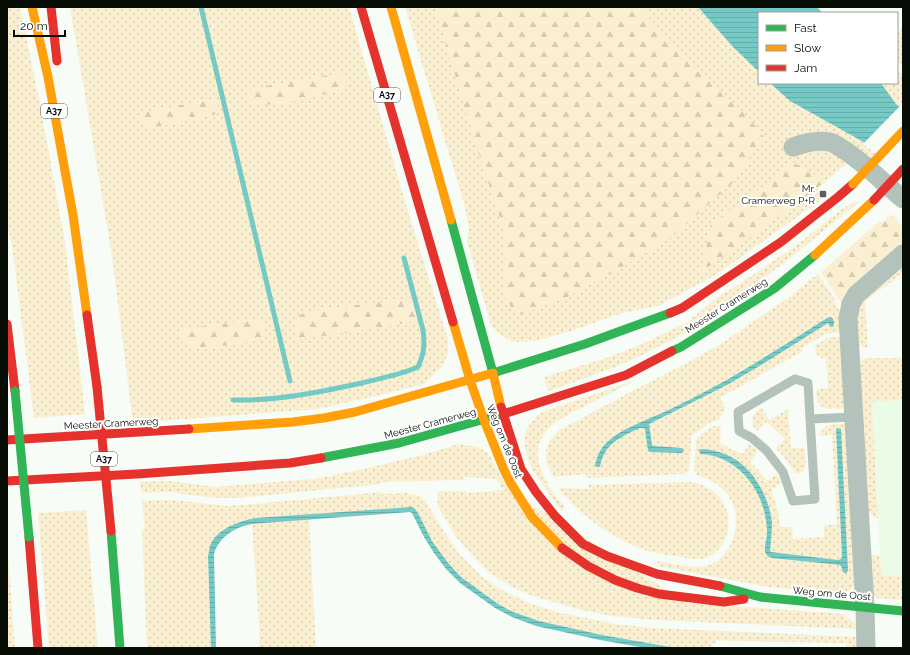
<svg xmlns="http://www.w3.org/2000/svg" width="910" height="655" viewBox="0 0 910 655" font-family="Raleway,sans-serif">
	<defs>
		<pattern id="grass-dots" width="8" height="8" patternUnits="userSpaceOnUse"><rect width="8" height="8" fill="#faf0d1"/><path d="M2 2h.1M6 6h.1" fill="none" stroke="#d5cdb2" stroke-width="1.8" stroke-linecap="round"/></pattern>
		<pattern id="forest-firs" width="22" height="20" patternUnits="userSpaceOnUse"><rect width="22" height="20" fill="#faf0d1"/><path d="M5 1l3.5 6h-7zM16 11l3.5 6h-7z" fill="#d5cdb2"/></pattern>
		<pattern id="water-rules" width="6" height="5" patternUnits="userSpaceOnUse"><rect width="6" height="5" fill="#76cac6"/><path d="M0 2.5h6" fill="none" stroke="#65aca9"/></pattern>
	</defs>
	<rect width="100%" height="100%" fill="#f7fcf6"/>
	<path fill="#eafce6" d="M903,400V577L882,575L880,555L872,402Z"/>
	<path fill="url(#grass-dots)" fill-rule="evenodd" d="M7,7H20L40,104L65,242L85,414L34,418L12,245L7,224Z
		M70,7H349L406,205L447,336L448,342V353L443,366L424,384L376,396L318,409L133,423L112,256ZM208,100L219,110L214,115L147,129L141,120L142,112ZM250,320H261L266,335L264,338L204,349L184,329Z
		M405,7H698L733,47L759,72V83H770L790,101L867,144L877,152L867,162L816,146L851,160L818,188L825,197L716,275L658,306L622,313L574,330L536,341L515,342L509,340L498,333L491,325L467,241L469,230L465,207Z
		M903,28V63L902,66L897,61V31L899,32Z
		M897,69L903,75V104L901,107L896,104L881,83H897Z
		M856,201L858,203L794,255L716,314L681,335L642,355L615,367L583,379L548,391L544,377L603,359L640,345L688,322L716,298L746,280L801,242L830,218L848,205Z
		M903,259V273L865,301L868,347H862L854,345V308Z
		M818,274L836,301L834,302L844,318L840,332L825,334L802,348L803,351L720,398L726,409L722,414L719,420L711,422L692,435L689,470L685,474L587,478L586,474L554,477L547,464L546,451L549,441L558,431L623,396L696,358L719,345L785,300ZM831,317C834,320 836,323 833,327L828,322L766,362L727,385L648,424L652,445L653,446L684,450V452L682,453L650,452L648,451L645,429L643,428H640C620,437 608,442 600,464L596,460L600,450L605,444L618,433L690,400L724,381L764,358L827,318Z
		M842,337L846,408C842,409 837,409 833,409C819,410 817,401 816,390L828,388L826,358H821L816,354L815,346L827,338Z
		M869,358H903V400L872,402L878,518H875L867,510L855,364L862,359Z
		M636,380C615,391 594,401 573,412C565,417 555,421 548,429C525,452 547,488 565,507L562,511C552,497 541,484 533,470C529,463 523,445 525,437C526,426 534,419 542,412Z
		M761,407L769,420L788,409L791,448H805C805,458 810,476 795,473L787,461L776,448L785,439L778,432L766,422L757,431C749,423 752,413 761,407Z
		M832,424H845L856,582C853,588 848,593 842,594L768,587L657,566L658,561C674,564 694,570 710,565C719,561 728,552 731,543C745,512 729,483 696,475L694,471L696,439L698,437L712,426H720L721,429L720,443L742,454L749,444L758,451L750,462L759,471L767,481L777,474L782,483L771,490C776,502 779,514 780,527H792L793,539L824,537V526L837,524L832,435L819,436C820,429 826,426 832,424ZM837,428L843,568L840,565L772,558L765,551C766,542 767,532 767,523C764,489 736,455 700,454L701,449C709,450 717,451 725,454C751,465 770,496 772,523C772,533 770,542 770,551L771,552L838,560L841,559L842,556L836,429Z
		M458,444L478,447L488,453L508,489L687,603L845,614L846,617C851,620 856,623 858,629L656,620L612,616L574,608L533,596L514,588L491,574L473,556L457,538L438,506L437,498L439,491H466L467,493L503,490L497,479L463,477V480L381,482V484L238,498H214L170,492L141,493L140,482L170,481L216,487L321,478L372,467L423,455Z
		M691,482C694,483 699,483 702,485C723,493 734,516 726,537C723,545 717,553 708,557C698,561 686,558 675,556C667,555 659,554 651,552C615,541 583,518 559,489L560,488L590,489L587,485Z
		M381,492V494L407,493L420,496L426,502L443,530L460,555L483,578L502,590L531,604L561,613L615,624L652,628L859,637V648H847L846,643L733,641L717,640L709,648H676L602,635L539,621L513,612L498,604L461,577L448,563L432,541L418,513L415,509L412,507L234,525L227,529L216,536L213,541L208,556L211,648H147L142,530L145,529L142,501L165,500L184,501L225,506L243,505Z
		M86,510L98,648H49L38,513Z
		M309,519L316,648H259V623L252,524Z
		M7,539L15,648H7Z
		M866,555H880L882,575L903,577V600L876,598L873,594Z"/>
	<path fill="url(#forest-firs)" d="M435,7H641L673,46L750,119L764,137L732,184L664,243L570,296L517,316L504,296L503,227L472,133Z
		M340,73L346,80L348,88L284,104L250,105L246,92L254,88Z
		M208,100L217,102L219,110L214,115L147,129L142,126L141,120L142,112Z
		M793,162L826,181L767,226L701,272L711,224L766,184Z
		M891,214L903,226V247L845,309L839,299H838L821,272L880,221L882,223Z
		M415,298L420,316L419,321L332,335L297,339L293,325L297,316L314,310Z
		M251,320H261L265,324L266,335L264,338L204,349L189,347L181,343V335L183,329Z"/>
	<path fill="url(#water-rules)" d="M698,7H817L823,13H759V72L733,47Z
		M770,83H881L896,104L903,109L867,144L790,101Z
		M831,317C834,319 835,323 833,327H831L828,323L766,362L727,385L649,424L652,445L653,446L682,448L684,450V451L682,453L650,452L648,451L645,429L643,428H640C620,437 604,444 600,467H597L595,466C597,454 602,445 612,438C620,431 631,427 641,422C658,415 675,407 691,399C738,375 783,346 827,318Z
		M837,428L841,429L848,571L846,573L843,572L842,568L840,565L772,558C768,557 766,555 765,552C764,546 767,539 767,533C767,529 767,525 766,521C762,488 736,455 700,454L699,450L701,449C709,449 717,451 725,454C751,464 769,495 772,522C772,532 771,541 770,550L771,552L838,560L841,559L842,556L836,429Z
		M412,507L415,509L418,513L432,541L448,563L461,577L498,604L513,612L539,621L602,635L676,648H645L600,640L536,626L512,617L495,608L460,583L446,569L434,553L424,537L412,513L410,512L252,524C235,527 219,537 214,554L216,648H211L208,556C209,553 209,549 210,546C216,529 239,521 256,518Z"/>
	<path fill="#f7fcf6" d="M901,105L903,107V175L863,144Z"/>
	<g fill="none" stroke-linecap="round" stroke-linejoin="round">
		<path stroke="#76cac6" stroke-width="5" d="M201,7L290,381
			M233,400C277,401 320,392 362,383C381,378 400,375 418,367C424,354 425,345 423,330L404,258"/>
		<path stroke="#b3c2bb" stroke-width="9" d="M810,419L808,383L795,379L738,412L739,431L752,438L766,450L783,472L793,501L815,499L810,419L854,417"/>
		<path stroke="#b3c2bb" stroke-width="19" d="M793,147C804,143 818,140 830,142C836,144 841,148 846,151C866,165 884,183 903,199
			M866,648L865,608L848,318L851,304L856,295L903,254"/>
		<path stroke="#30b455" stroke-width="9" d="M451,220L493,373
			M672,351L681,347L775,288L815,255
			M493,373L585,344L670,313
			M321,458L399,443L503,414
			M111,531L120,648
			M720,586L760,597L903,611"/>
		<path stroke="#ff9f0a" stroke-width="9" d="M32,7L48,77L73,215L87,315
			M391,7L451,220
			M815,255L874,200
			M453,322L470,380
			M470,380L484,420L504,470L510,482L532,517L562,548
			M189,429L293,422L324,418L355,412L493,373L501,407"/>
		<path stroke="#e5322d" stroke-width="9" d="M51,7L57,61
			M361,7L453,322
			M670,313L682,308L781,242L838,197L853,184
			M87,315L97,387
			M7,324L15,391
			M501,407L521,469L536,492L555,516L583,544L607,556L657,574L720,586
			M503,414L626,375L672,351
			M7,440L189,429
			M7,481L137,474L290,463L321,458
			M29,537L38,648
			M562,548L588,566L615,580L637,588L659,594L724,602L744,599"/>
		<path stroke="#30b455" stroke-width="9" d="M15,391L29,537"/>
		<path stroke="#ff9f0a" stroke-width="9" d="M853,184L903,131"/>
		<path stroke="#e5322d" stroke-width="9" d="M874,200L903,169
			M97,387L111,531"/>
	</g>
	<rect fill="#5a6159" stroke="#fff" stroke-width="1.5" x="819" y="190" width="8" height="8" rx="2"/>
	<g text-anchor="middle" stroke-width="4" stroke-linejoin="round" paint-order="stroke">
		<g fill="#fff" stroke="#515650" stroke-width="1">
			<rect x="374" y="88" width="26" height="14" rx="3"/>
			<rect x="41" y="104" width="26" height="14" rx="3"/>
			<rect x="91" y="452" width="26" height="14" rx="3"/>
		</g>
		<g font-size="9" font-weight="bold" fill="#060e05">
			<text x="387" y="98">A37</text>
			<text x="54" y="114">A37</text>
			<text x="104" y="462">A37</text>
		</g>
		<g font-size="10" fill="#060e05" stroke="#fff" text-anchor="end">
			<text x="815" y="192">Mr.<tspan x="815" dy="12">Cramerweg P+R</tspan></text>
		</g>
		<g font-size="10" fill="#060e05" stroke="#fff">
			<text transform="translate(726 305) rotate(-32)" y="4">Meester Cramerweg</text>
			<text transform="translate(111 423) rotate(-3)" y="4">Meester Cramerweg</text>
			<text transform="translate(430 423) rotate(-15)" y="4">Meester Cramerweg</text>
			<text transform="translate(505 441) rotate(68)" y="4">Weg om de Oost</text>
			<text transform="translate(832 593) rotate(5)" y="4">Weg om de Oost</text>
		</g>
	</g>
	<rect width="910" height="655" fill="none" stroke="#060e05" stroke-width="16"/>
	<rect x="758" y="12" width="140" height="72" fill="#ffffff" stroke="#9b9f9b"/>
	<rect x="766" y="25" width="20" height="6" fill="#30b455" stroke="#9b9f9b"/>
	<text x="794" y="32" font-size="12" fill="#060e05">Fast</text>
	<rect x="766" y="45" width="20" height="6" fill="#ff9f0a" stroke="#9b9f9b"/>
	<text x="794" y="52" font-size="12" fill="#060e05">Slow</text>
	<rect x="766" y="65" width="20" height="6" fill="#e5322d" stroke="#9b9f9b"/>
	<text x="794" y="72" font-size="12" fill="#060e05">Jam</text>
	<path d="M14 30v6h51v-6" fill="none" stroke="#060e05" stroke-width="2"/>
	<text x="20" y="30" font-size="12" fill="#060e05" stroke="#ffffff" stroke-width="3" paint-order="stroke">20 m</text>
</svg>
